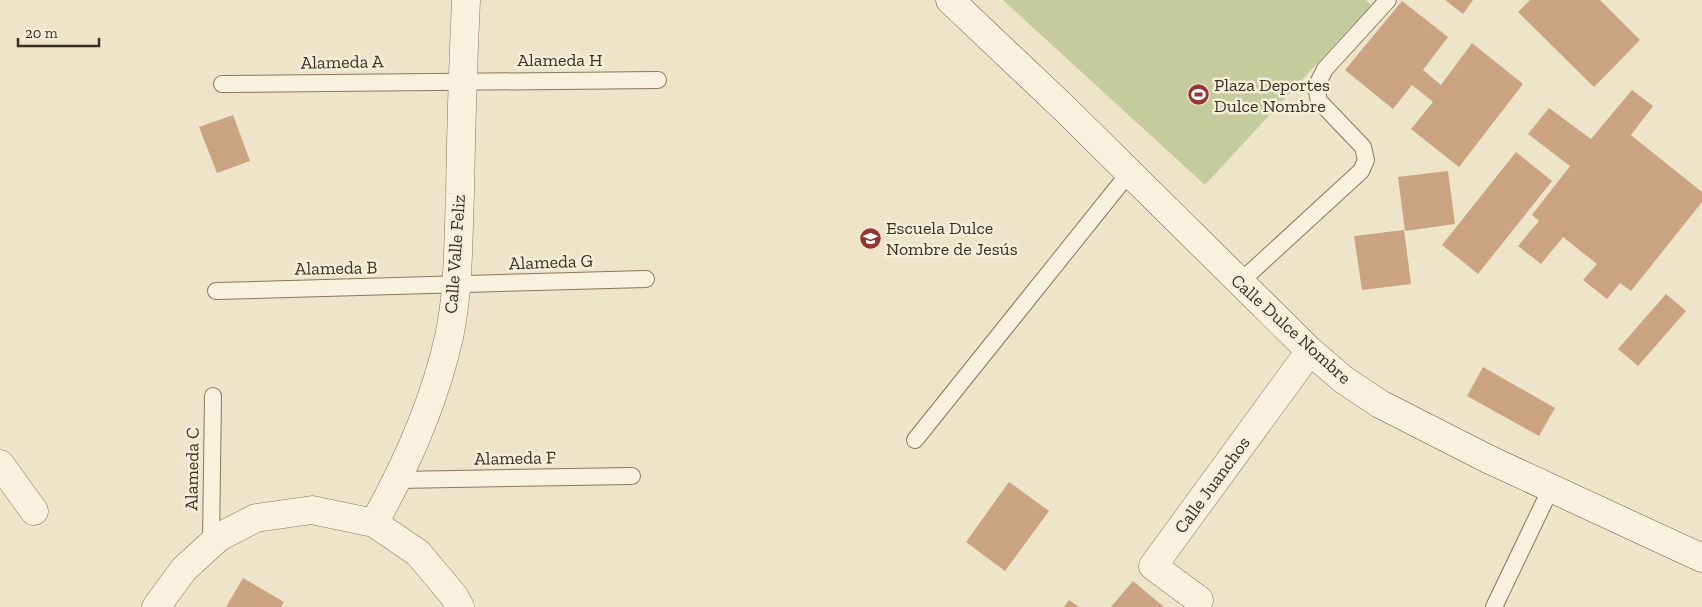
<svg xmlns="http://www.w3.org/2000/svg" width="1702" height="607" viewBox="0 0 1702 607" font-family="'Zilla Slab',serif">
	<rect width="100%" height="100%" fill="#ede4ca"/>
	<path fill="#c4cc9d" d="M1003,0H1366L1371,5L1205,185Z"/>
	<path fill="#caa381" d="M1445,0H1473L1463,14Z
		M1530,0H1600L1640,40L1594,87L1518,12Z
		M1402,1L1448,37L1423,70L1441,85L1472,43L1523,84L1459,167L1411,129L1433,102L1412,85L1393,109L1345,70Z
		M1632,90L1653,106L1631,135L1627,132L1702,192V202L1631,291L1620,283L1607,299L1583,280L1597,264L1563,237L1541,264L1518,246L1539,221L1532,215L1570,166L1528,134L1549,108L1591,139Z
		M233,115L250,161L217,173L199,127Z
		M1516,152L1552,181L1478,274L1442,245Z
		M1448,171L1455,224L1405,231L1398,177Z
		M1404,230L1411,284L1362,290L1354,236Z
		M1666,294L1686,311L1638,366L1618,349Z
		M1483,367L1555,408L1539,436L1467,396Z
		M1009,482L1049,511L1005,571L966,542Z
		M243,578L284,602L281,607H226Z
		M1133,581L1164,607H1111Z
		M1069,600L1079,607H1064Z"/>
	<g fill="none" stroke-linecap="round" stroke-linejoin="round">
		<defs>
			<path id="lane" d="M222,84L658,80
				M1239,283L1361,171L1366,160L1363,147L1319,101L1316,87L1325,69L1388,0
				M216,291L646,279
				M915,440L1129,173
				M398,480L632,476
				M211,543L213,396
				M1494,607L1551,488"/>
			<path id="street" d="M0,464L34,511
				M374,523C407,464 434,404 449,337C459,290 458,242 460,194C461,129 463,65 466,0
				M1199,600L1153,566L1310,351
				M156,607L184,569L219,537L256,518L312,510L374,523L418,553L454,596L460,607"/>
			<path id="secondary" d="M950,0L1065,109L1310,351L1344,380L1380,404L1488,459L1702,558"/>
		</defs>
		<use href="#lane" stroke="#8a775e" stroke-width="18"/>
		<use href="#street" stroke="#8a775e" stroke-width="29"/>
		<use href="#secondary" stroke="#6c5841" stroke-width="29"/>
		<use href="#lane" stroke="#f8f1dd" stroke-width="16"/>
		<use href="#street" stroke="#f8f1dd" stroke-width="28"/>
		<use href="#secondary" stroke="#f8f1dd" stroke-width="28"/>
	</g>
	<defs>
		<symbol id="stadium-disc" viewBox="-11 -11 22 22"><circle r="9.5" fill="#973430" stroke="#f5eed9"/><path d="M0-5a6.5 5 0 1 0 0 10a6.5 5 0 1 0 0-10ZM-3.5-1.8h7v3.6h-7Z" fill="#fff"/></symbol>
		<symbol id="school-disc" viewBox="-11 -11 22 22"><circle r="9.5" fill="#973430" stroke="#f5eed9"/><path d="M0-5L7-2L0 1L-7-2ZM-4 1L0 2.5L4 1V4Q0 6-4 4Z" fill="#fff"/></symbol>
	</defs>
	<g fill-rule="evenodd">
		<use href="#stadium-disc" x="1186" y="82" width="25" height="25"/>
		<use href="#school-disc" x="858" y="226" width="25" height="25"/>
	</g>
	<g text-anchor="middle" stroke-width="5" stroke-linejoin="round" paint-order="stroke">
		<g font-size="18" fill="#3b2f21" stroke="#f5eed9">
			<text x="560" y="66">Alameda H</text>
			<text transform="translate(342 62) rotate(-1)" y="6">Alameda A</text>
			<text transform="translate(455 254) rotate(-86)" y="6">Calle Valle Feliz</text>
			<text transform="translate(551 262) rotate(-2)" y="6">Alameda G</text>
			<text transform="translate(336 268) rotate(-1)" y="6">Alameda B</text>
			<text transform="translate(1291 329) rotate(42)" y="6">Calle Dulce Nombre</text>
			<text transform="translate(515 458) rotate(-1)" y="6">Alameda F</text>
			<text transform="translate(192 469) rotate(-89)" y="6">Alameda C</text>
			<text transform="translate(1212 485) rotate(-54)" y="6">Calle Juanchos</text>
		</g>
		<g font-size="18" fill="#3b2f21" stroke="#f5eed9" text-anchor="start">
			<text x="1214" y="91">Plaza Deportes<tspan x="1214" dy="21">Dulce Nombre</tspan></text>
			<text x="886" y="234">Escuela Dulce<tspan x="886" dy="21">Nombre de Jesús</tspan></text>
		</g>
	</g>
	<path d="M18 38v8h81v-8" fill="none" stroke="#3b2f21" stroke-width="2.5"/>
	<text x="25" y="38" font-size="15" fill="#3b2f21" stroke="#f5eed9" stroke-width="4" paint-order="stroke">20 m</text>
</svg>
